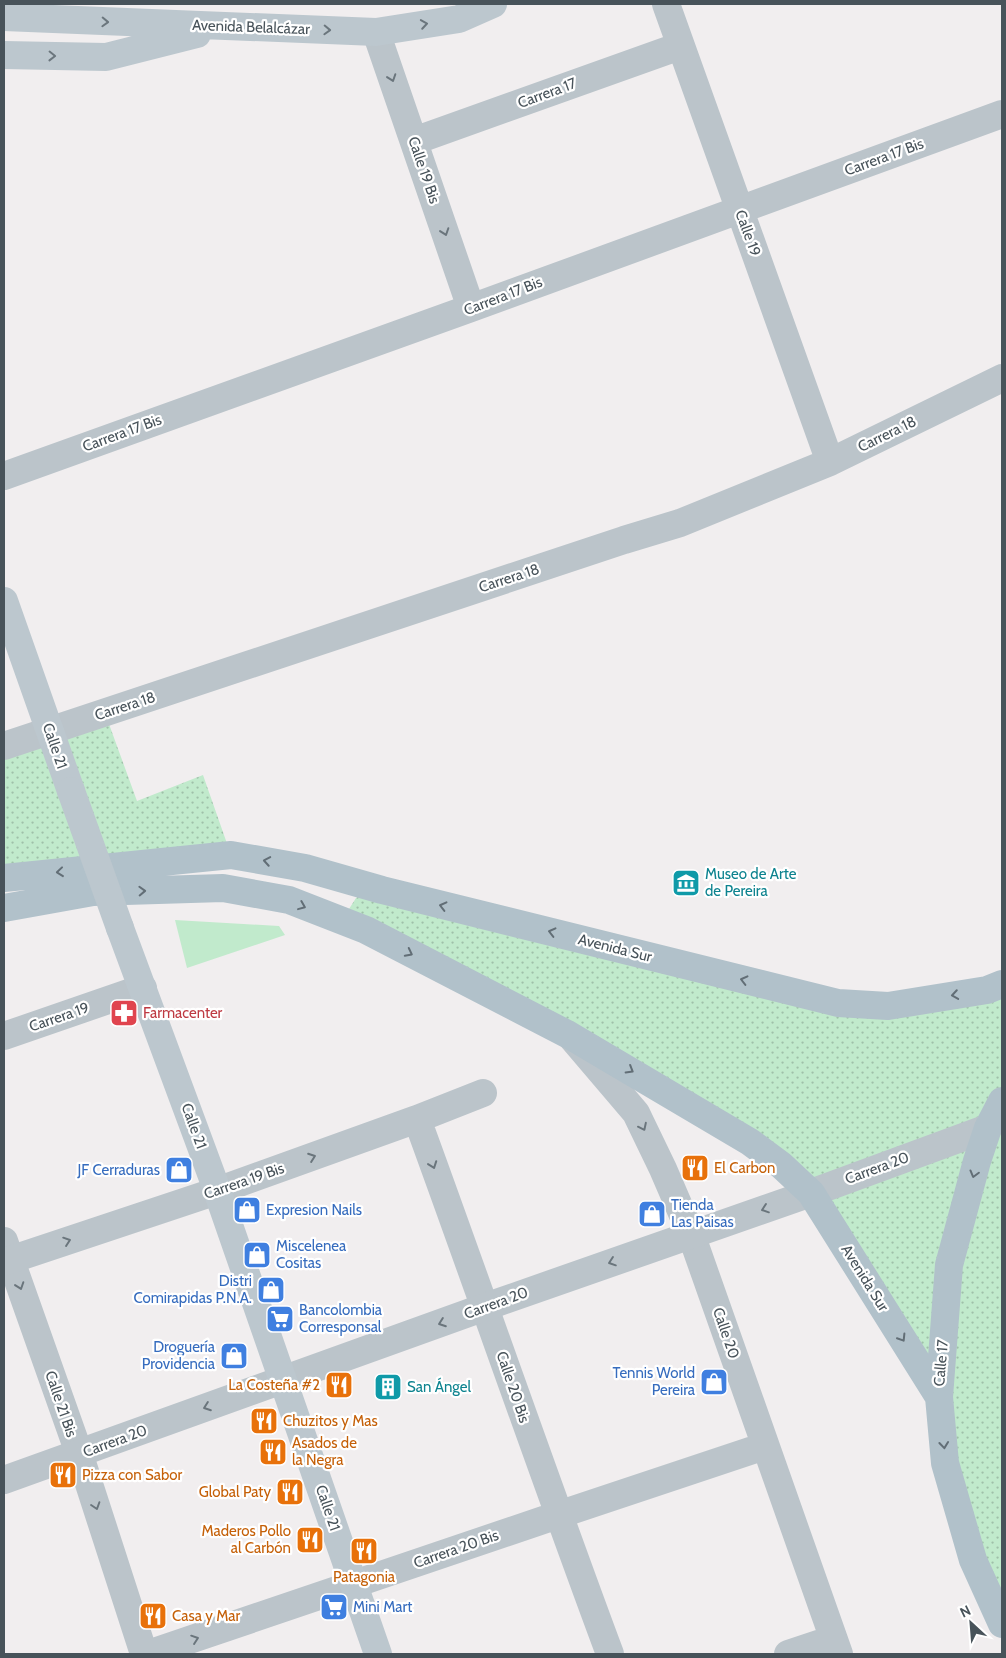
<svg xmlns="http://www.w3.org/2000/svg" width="1006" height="1658" viewBox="0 0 1006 1658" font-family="Cabin,sans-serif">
	<defs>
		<pattern id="grass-dots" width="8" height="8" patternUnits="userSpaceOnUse" patternTransform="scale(1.25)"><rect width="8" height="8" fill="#c1eacc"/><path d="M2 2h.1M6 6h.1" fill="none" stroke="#9fc0a9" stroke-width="1.8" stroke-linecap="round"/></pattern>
	</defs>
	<rect width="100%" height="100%" fill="#f1eeef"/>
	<path fill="url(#grass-dots)" d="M105,713L137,801L203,775L231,855L4,878V746Z
		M368,891L838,1003L1002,984V1624L939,1397L811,1193L349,909L356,898Z"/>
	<path fill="#c1eacc" d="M175,920L279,926L285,935L187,968Z"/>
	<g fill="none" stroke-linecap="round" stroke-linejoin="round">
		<path stroke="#bbc4ca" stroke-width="28" d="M666,4L830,462
			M376,32L471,308
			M414,141L680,46
			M4,476L471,308L1002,114
			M4,746L624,540L680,523L830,462L1002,378
			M573,1039L636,1113L663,1169L691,1234L839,1654
			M417,1119C482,1297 544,1477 610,1654
			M217,1191L417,1119L483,1093
			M4,1241L79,1453L144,1654
			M148,1654L558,1515L765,1446
			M788,1654L833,1639"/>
		<path stroke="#bbc4ca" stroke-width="28" d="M4,1036L143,988
			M4,1262L217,1191
			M4,1480L485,1307L811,1193L988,1128"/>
		<path stroke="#bcc7ce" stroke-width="28" d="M4,17L376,32L459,19L493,4
			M4,55L106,57L197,34
			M4,601L71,791
			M120,928L213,1179L378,1654"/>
		<path stroke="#b1c1ca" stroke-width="28" d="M4,878L231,855L305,868L382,890L838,1003L888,1006L987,990L1002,984
			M4,908L93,892L223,888L289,900L366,930L569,1035L750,1142L781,1165L811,1193L939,1397
			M1002,1101L988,1128L977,1161L949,1265L939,1397L945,1463L973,1560L1002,1624"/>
		<path stroke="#bcc7ce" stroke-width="28" d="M71,791L120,928"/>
	</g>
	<defs><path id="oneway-chevron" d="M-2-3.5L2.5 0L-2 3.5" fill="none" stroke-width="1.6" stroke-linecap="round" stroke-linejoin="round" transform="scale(1.25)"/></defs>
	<g stroke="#6b767d">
		<use href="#oneway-chevron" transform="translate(105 22) rotate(2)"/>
		<use href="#oneway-chevron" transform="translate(424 24) rotate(-9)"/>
		<use href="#oneway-chevron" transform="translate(327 30) rotate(2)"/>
		<use href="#oneway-chevron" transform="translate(52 56) rotate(1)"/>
	</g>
	<g stroke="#6a757c">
		<use href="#oneway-chevron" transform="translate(392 78) rotate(71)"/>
		<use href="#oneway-chevron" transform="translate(445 232) rotate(71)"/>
		<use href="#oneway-chevron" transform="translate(643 1127) rotate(64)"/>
		<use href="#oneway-chevron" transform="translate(312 1157) rotate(-20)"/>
		<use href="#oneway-chevron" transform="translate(433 1165) rotate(70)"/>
		<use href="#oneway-chevron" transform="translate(765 1209) rotate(161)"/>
		<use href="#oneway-chevron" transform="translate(67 1241) rotate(-19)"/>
		<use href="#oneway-chevron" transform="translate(612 1262) rotate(161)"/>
		<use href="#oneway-chevron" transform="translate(20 1286) rotate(71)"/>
		<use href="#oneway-chevron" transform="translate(442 1323) rotate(160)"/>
		<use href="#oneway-chevron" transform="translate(207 1407) rotate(160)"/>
		<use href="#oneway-chevron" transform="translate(96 1506) rotate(72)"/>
		<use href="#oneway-chevron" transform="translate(195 1639) rotate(-19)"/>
	</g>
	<g stroke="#626e76">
		<use href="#oneway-chevron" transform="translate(267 861) rotate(-170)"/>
		<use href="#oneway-chevron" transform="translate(60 872) rotate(174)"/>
		<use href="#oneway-chevron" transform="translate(142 891) rotate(-2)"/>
		<use href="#oneway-chevron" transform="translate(302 906) rotate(22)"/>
		<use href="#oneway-chevron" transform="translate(443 906) rotate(-166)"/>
		<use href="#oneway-chevron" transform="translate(552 932) rotate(-166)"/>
		<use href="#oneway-chevron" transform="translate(409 953) rotate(27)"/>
		<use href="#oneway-chevron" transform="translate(744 980) rotate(-166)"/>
		<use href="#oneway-chevron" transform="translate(955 995) rotate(171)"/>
		<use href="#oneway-chevron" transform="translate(630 1070) rotate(31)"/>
		<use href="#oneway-chevron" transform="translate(974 1174) rotate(105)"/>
		<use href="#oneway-chevron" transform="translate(902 1338) rotate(58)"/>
		<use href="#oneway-chevron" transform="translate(944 1445) rotate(84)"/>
	</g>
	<defs>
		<symbol id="museum-square" viewBox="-11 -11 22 22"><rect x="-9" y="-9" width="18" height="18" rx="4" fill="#0f9aa8" stroke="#fff"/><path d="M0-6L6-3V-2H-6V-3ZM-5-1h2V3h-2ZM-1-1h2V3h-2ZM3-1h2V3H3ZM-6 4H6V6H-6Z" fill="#fff"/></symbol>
		<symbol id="pharmacy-square" viewBox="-11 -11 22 22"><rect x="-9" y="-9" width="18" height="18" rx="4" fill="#e0444e" stroke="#fff"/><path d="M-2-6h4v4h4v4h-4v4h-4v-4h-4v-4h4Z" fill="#fff"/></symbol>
		<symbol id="restaurant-square" viewBox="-11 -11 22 22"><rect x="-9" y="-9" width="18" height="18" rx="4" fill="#e8710a" stroke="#fff"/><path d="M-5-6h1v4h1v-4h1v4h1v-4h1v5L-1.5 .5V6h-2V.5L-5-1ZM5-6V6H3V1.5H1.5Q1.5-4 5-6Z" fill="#fff"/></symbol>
		<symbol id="shop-square" viewBox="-11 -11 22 22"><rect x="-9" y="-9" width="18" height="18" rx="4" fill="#3f7fe0" stroke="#fff"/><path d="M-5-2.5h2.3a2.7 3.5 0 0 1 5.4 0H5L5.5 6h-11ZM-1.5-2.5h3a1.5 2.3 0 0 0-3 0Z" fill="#fff"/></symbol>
		<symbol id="supermarket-square" viewBox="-11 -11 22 22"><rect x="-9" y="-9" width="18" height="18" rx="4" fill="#3f7fe0" stroke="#fff"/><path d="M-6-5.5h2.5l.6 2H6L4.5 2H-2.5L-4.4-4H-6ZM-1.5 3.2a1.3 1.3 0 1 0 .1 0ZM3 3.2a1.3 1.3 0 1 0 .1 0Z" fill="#fff"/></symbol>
		<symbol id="building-square" viewBox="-11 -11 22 22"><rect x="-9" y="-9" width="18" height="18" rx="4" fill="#0f9aa8" stroke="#fff"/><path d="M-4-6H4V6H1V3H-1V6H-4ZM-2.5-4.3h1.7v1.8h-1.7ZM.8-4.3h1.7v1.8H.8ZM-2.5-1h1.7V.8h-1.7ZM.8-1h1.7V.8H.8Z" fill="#fff"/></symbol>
	</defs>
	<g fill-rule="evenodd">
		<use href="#museum-square" x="670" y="867" width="32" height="32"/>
		<use href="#pharmacy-square" x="108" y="997" width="32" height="32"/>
		<use href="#restaurant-square" x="679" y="1152" width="32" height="32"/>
		<use href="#shop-square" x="163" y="1154" width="32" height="32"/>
		<use href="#shop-square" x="231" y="1194" width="32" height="32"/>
		<use href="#shop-square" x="636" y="1198" width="32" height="32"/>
		<use href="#shop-square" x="241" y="1239" width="32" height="32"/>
		<use href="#shop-square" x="255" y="1274" width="32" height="32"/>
		<use href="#supermarket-square" x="264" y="1303" width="32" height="32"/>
		<use href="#shop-square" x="218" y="1340" width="32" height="32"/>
		<use href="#shop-square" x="698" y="1366" width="32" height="32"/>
		<use href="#restaurant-square" x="323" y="1369" width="32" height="32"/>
		<use href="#building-square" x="372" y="1371" width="32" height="32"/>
		<use href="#restaurant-square" x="248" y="1405" width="32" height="32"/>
		<use href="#restaurant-square" x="257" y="1436" width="32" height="32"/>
		<use href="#restaurant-square" x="47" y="1459" width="32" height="32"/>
		<use href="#restaurant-square" x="274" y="1476" width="32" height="32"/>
		<use href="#restaurant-square" x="294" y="1524" width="32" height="32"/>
		<use href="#restaurant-square" x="348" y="1535" width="32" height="32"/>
		<use href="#supermarket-square" x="318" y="1591" width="32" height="32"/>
		<use href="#restaurant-square" x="137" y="1600" width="32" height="32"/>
	</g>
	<g text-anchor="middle" stroke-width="4.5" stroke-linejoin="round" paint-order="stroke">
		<g font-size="15" fill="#48535a" stroke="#fff">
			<text transform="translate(251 27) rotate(2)" y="5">Avenida Belalcázar</text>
			<text transform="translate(547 93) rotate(-20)" y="5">Carrera 17</text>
			<text transform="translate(884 157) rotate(-20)" y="5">Carrera 17 Bis</text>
			<text transform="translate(424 170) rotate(71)" y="5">Calle 19 Bis</text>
			<text transform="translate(748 233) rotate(70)" y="5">Calle 19</text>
			<text transform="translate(503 296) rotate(-21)" y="5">Carrera 17 Bis</text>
			<text transform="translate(122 433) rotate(-20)" y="5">Carrera 17 Bis</text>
			<text transform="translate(887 434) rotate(-26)" y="5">Carrera 18</text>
			<text transform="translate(509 578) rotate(-18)" y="5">Carrera 18</text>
			<text transform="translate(125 706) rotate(-18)" y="5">Carrera 18</text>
			<text transform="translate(55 746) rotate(71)" y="5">Calle 21</text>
			<text transform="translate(615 948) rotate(14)" y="5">Avenida Sur</text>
			<text transform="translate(59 1017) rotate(-19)" y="5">Carrera 19</text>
			<text transform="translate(194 1126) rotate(70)" y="5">Calle 21</text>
			<text transform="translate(877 1168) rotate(-20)" y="5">Carrera 20</text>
			<text transform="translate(244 1181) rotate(-19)" y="5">Carrera 19 Bis</text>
			<text transform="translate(865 1278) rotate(58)" y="5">Avenida Sur</text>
			<text transform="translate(496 1303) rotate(-20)" y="5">Carrera 20</text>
			<text transform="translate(726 1333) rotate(71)" y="5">Calle 20</text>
			<text transform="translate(941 1363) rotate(-85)" y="5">Calle 17</text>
			<text transform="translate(513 1387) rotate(71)" y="5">Calle 20 Bis</text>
			<text transform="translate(61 1404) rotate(71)" y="5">Calle 21 Bis</text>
			<text transform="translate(115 1441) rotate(-20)" y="5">Carrera 20</text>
			<text transform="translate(328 1508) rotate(71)" y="5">Calle 21</text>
			<text transform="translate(456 1549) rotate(-19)" y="5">Carrera 20 Bis</text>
		</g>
		<g font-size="15" fill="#0d838f" stroke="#fff" text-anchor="start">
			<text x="705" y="879">Museo de Arte<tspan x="705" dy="17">de Pereira</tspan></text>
			<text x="407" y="1392">San Ángel</text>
		</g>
		<g font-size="15" fill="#be3a42" stroke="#fff" text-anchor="start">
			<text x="143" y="1018">Farmacenter</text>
		</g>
		<g font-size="15" fill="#c56008" stroke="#fff" text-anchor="start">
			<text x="714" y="1173">El Carbon</text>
			<text x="320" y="1390" text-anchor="end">La Costeña #2</text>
			<text x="283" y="1426">Chuzitos y Mas</text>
			<text x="292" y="1448">Asados de<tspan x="292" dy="17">la Negra</tspan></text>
			<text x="82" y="1480">Pizza con Sabor</text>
			<text x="271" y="1497" text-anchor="end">Global Paty</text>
			<text x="291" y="1536" text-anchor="end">Maderos Pollo<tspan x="291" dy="17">al Carbón</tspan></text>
			<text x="364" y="1582" text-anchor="middle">Patagonia</text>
			<text x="172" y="1621">Casa y Mar</text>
		</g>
		<g font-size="15" fill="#366cbe" stroke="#fff" text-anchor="start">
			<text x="160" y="1175" text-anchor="end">JF Cerraduras</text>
			<text x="671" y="1210">Tienda<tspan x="671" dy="17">Las Paisas</tspan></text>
			<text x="266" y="1215">Expresion Nails</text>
			<text x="276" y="1251">Miscelenea<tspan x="276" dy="17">Cositas</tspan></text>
			<text x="252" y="1286" text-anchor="end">Distri<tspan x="252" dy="17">Comirapidas P.N.A.</tspan></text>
			<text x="299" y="1315">Bancolombia<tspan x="299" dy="17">Corresponsal</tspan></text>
			<text x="215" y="1352" text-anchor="end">Droguería<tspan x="215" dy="17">Providencia</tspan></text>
			<text x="695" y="1378" text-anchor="end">Tennis World<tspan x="695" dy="17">Pereira</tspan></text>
			<text x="353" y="1612">Mini Mart</text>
		</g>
	</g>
	<rect width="1006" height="1658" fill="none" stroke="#48535a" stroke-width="10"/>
	<g transform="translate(971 1623) rotate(334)" stroke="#ffffff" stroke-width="4" paint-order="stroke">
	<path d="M0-4L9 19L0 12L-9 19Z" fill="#48535a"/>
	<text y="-8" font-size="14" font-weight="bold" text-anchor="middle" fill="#48535a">N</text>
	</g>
</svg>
